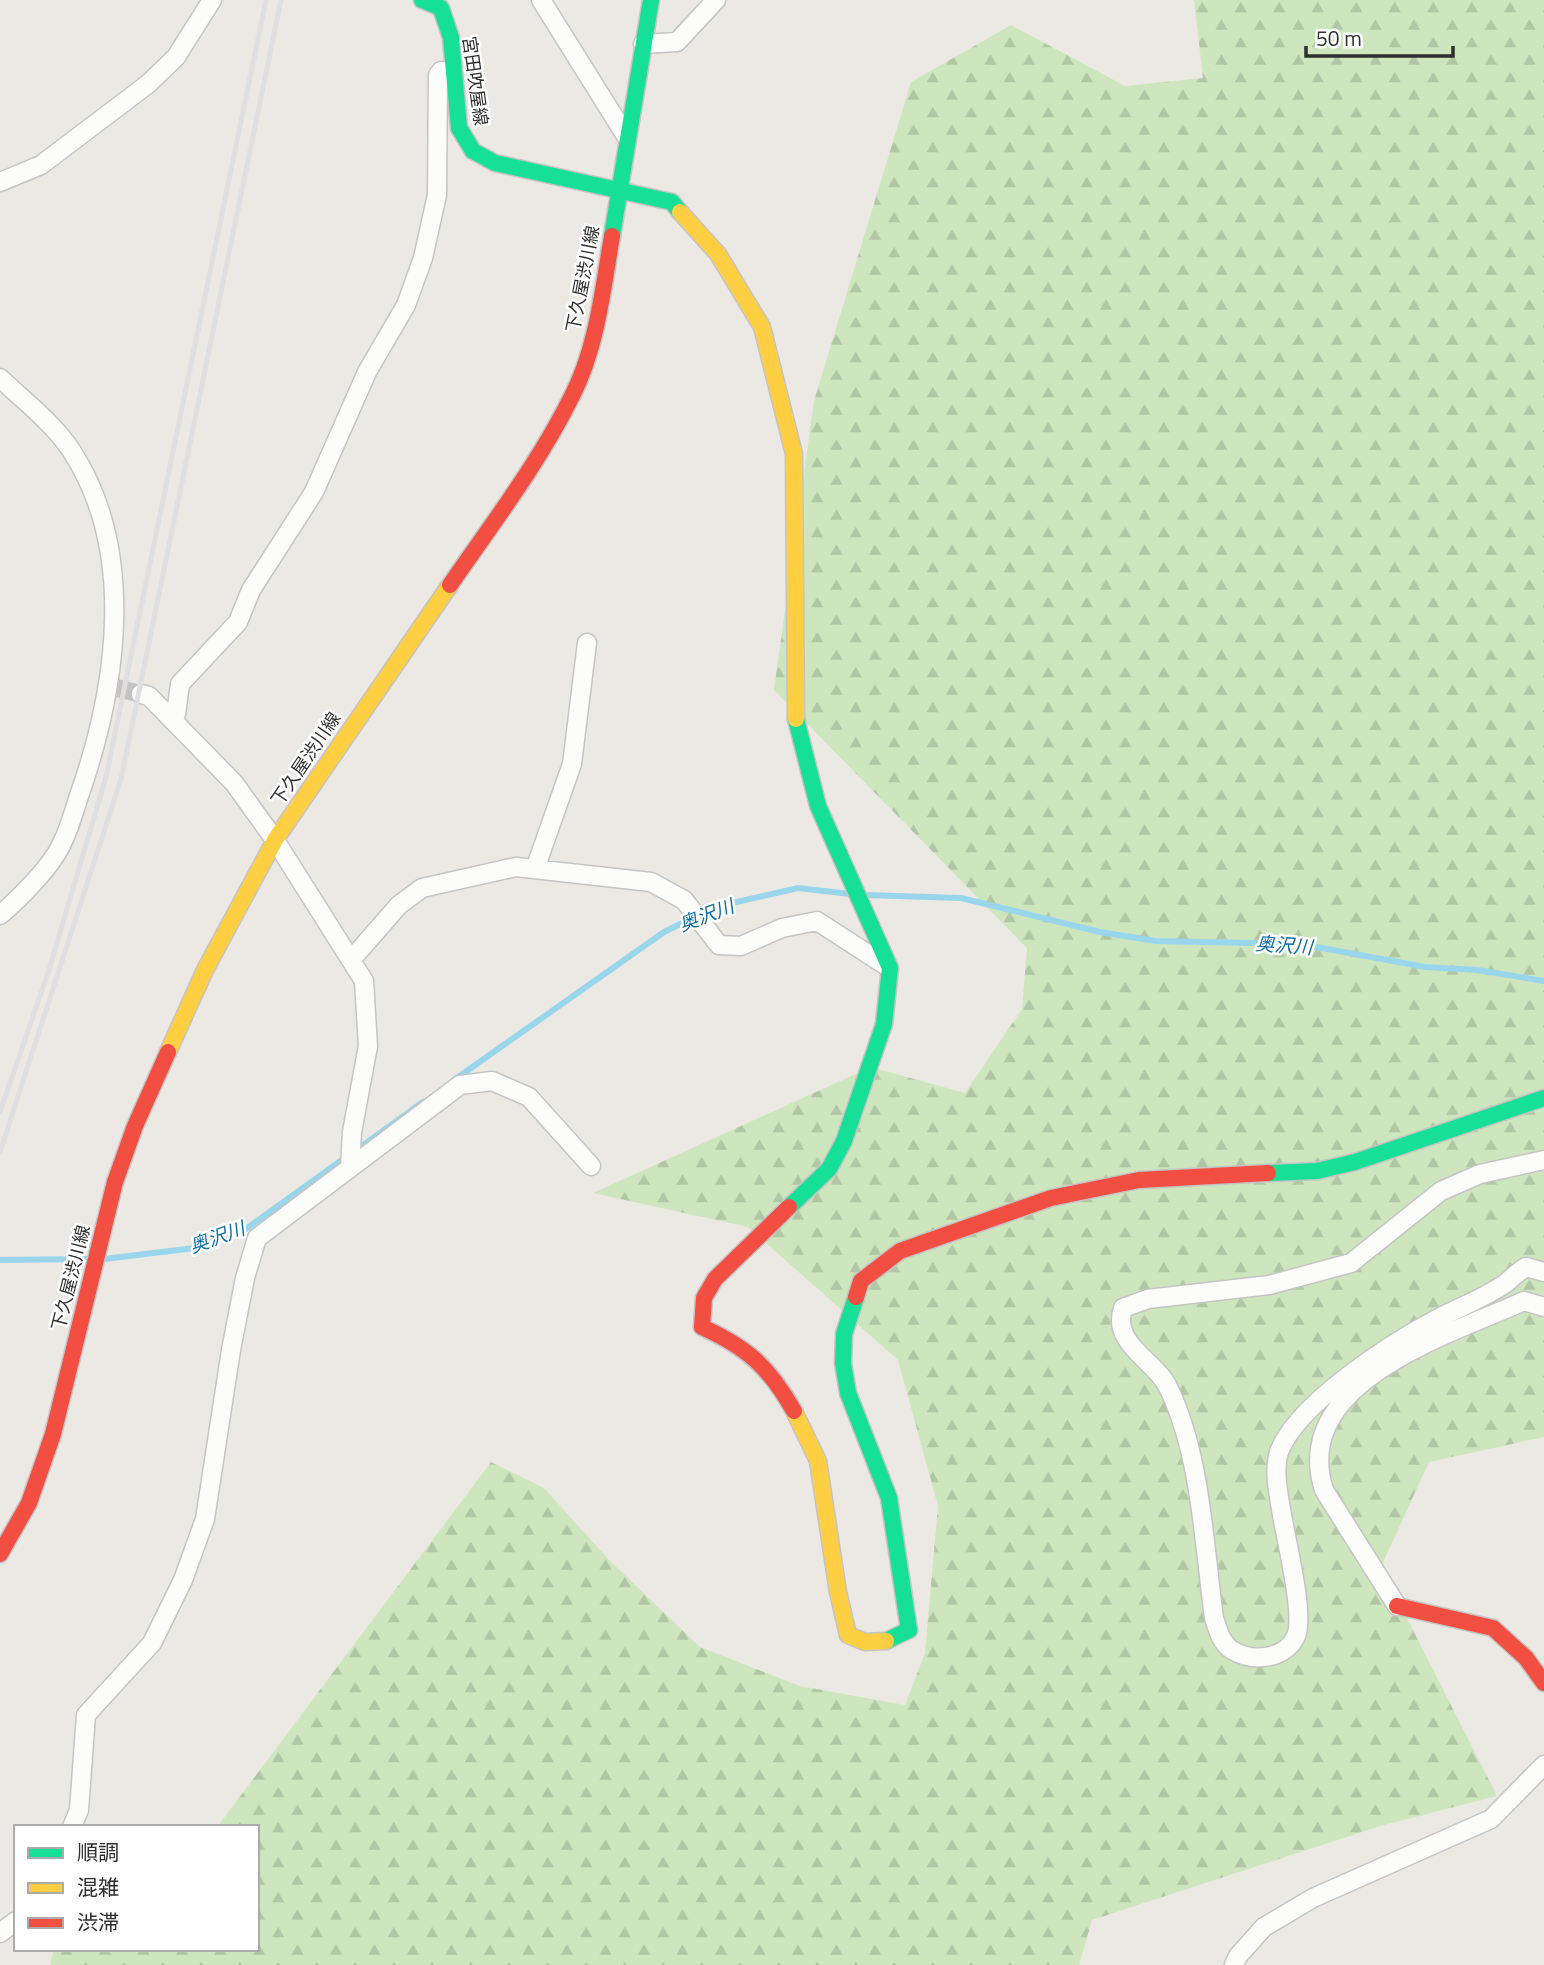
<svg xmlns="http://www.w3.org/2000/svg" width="1544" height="1965" viewBox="0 0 1544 1965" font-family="'Titillium Web','Noto Sans JP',sans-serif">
	<defs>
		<pattern id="forest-firs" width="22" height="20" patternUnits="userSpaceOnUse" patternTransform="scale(1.75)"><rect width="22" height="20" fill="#cee6be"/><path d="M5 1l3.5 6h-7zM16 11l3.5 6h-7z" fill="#b1c6a4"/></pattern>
	</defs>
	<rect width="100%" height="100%" fill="#ece8e4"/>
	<path fill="url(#forest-firs)" d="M1194,0H1544V1437L1429,1462L1381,1567L1497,1796L1380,1826L1092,1920L1079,1965H50L54,1949H257V1827H217L491,1462L544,1488L609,1560L700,1647L800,1686L905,1705L925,1653L938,1506L898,1360L748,1227L593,1193L871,1067L965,1093L1022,1009L1027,948L774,690L814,401L911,82L1011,25L1125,86L1203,78Z"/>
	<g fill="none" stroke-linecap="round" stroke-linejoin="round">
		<path stroke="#99d6ec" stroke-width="6" d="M865,895L961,898L1100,932L1156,941L1300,944L1425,967L1477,970L1544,981
			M454,1080L664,932L715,907L798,888L850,894
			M355,1151L423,1102
			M104,1259L195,1248L246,1229L346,1157
			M0,1260L89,1259"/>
		<path stroke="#c6c3c0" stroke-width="18" stroke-dasharray="18 9" stroke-linecap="butt" d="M117,688L141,694"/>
		<defs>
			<path id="street" d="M541,0L626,136
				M643,44L677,42L716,0
				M0,182L41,165L148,84L176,57L212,0
				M0,378C23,400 53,423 71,450C137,551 117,686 80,793C74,810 70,828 62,843C52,866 19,899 0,915
				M141,694L149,696L234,783L275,840L364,981L368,1046L352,1132L350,1166
				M172,720L176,714L180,684L238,622L251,590L314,492L367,372L406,305L423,258L437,195L438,75L441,71H453
				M535,869L572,764L587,643
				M351,960L399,905L422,888L516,867L651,882L684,900L719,945L741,946L782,928L817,921L888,967
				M1544,1160L1480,1174L1441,1191L1351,1263L1269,1285L1148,1299L1123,1308C1111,1344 1155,1360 1168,1387C1201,1454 1204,1545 1214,1618C1218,1630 1221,1643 1232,1650C1253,1663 1286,1659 1296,1636C1305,1615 1286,1540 1282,1515C1279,1497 1273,1470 1279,1452C1297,1404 1390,1344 1435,1320C1457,1308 1485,1298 1506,1283C1513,1277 1518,1272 1526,1267L1544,1272
				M1397,1606L1324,1490C1289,1381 1452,1334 1524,1301L1544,1307
				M72,1827L79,1810L86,1715L152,1643L183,1580L205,1519L231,1350L245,1278L257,1238L460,1085L492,1081L529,1097L591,1166
				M0,1933L16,1921
				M1234,1965L1238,1956L1264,1927L1313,1898L1491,1819L1544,1765"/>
			<path id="fast" d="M422,0L441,8L451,38L459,128L473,151L495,163L672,202L680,212
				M612,236L651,0
				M1268,1173L1317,1171L1355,1162L1544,1098
				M789,1207L829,1169L844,1141L884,1024L890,968L818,806L796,719
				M856,1297L844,1334L843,1363L848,1393L889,1498L909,1630L886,1641"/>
			<path id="slow" d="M680,212L718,254L762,327L794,454L796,719
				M168,1052L205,970L275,840L450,585
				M794,1411L818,1461L838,1592L848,1635L865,1642L886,1641"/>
			<path id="jam" d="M450,585C492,524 539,463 572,396C597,348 603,288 612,236
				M789,1207L715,1279L704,1298L702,1327C748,1348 769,1367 794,1411
				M856,1297L861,1281L900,1251L1051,1198L1139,1180L1268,1173
				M0,1554L29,1503L53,1434L115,1182L135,1126L168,1052
				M1397,1606L1493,1628L1526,1658L1544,1683"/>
		</defs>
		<use href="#street" stroke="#c5c4c5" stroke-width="21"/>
		<use href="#fast" stroke="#c5c4c5" stroke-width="19"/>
		<use href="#slow" stroke="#c5c4c5" stroke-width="19"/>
		<use href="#jam" stroke="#c5c4c5" stroke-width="19"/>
		<use href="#street" stroke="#fcfcfb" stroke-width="18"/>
		<use href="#fast" stroke="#16e098" stroke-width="16"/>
		<use href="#slow" stroke="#ffcf43" stroke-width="16"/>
		<use href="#jam" stroke="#f24e42" stroke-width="16"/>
		<path stroke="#dfdfe1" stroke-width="5" d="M0,1112L49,970L106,777L266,0
			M0,1152L121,779L281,0"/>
	</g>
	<g text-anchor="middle" stroke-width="5" stroke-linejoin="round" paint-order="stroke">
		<g font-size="18" fill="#2e2e2e" stroke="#fff">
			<text transform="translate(475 81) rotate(82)" y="6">宮田吹屋線</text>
			<text transform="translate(583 279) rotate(-79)" y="6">下久屋渋川線</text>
			<text transform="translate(306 759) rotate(-56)" y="6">下久屋渋川線</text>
			<text transform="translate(71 1278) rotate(-76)" y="6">下久屋渋川線</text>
		</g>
		<g font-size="19" font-style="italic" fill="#0d6fa3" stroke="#fff">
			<text transform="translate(706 915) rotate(-21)" y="7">奥沢川</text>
			<text transform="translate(1284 945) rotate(4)" y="7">奥沢川</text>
			<text transform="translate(217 1237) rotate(-20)" y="7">奥沢川</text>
		</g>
	</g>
	<rect x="14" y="1825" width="245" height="126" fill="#ffffff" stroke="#ababab" stroke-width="2"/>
	<rect x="28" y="1848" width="35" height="10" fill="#16e098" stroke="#ababab" stroke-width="2"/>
	<text x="77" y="1860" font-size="21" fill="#2e2e2e">順調</text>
	<rect x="28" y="1883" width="35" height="10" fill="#ffcf43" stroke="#ababab" stroke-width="2"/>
	<text x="77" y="1895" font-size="21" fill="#2e2e2e">混雑</text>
	<rect x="28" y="1918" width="35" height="10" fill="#f24e42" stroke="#ababab" stroke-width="2"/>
	<text x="77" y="1930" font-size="21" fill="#2e2e2e">渋滞</text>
	<path d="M1306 46v10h147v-10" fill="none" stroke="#2e2e2e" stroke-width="3.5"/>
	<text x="1316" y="46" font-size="21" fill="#2e2e2e" stroke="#ffffff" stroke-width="5" paint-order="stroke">50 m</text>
</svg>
